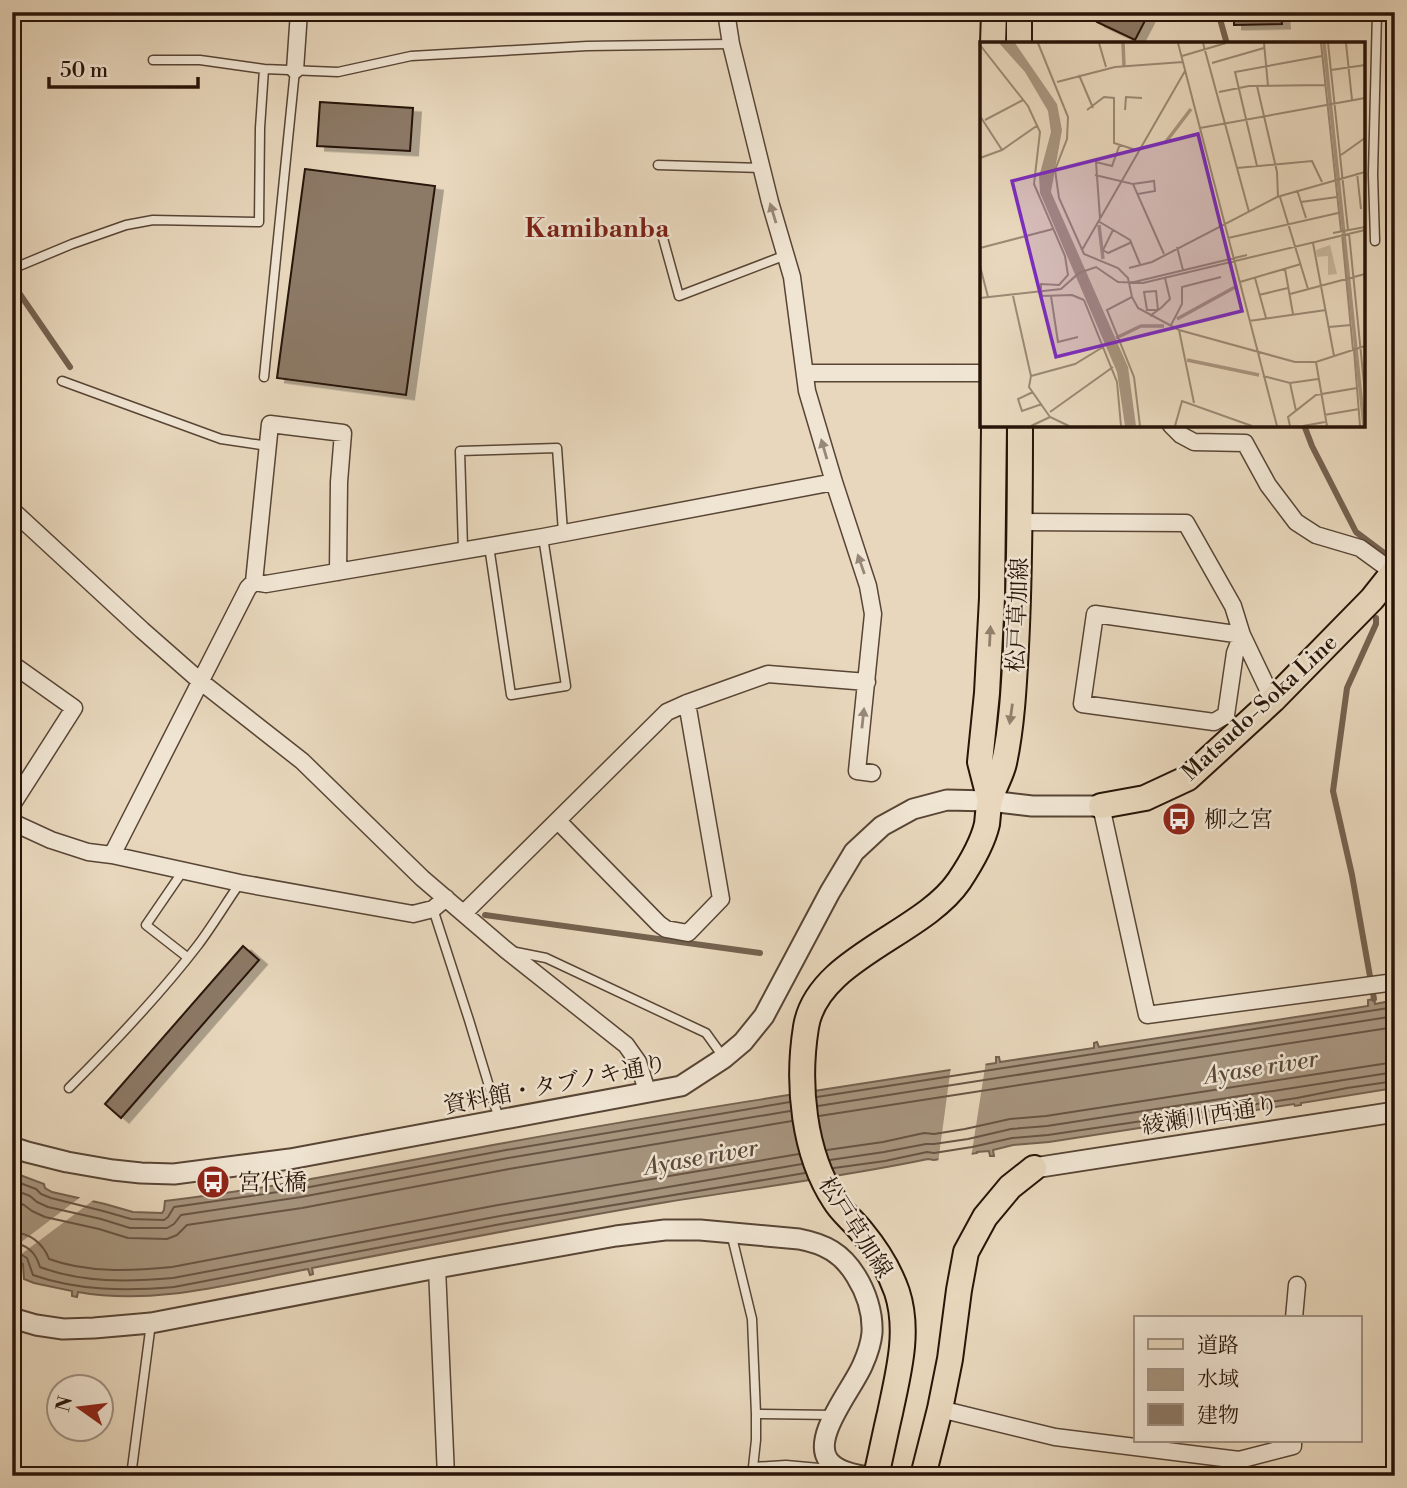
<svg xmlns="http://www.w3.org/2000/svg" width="1407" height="1488" viewBox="0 0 1407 1488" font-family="'Libre Bodoni','Noto Serif JP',serif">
	<defs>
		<filter id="shadow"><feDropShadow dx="8" dy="4.5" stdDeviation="0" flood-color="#0004"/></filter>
	</defs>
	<rect width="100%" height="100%" fill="#e8d7bc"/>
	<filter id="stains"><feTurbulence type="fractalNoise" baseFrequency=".00286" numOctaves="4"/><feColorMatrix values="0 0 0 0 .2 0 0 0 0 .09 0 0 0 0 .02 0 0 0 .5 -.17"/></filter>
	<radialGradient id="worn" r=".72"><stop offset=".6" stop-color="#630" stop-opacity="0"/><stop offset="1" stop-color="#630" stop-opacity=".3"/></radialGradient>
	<path fill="#a7957f" stroke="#74614f" stroke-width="2" d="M1374,999L1375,1004L1395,1000V1088L1301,1103V1105L1295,1106L1294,1104L1049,1142L1013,1145L993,1150L994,1156H990L989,1151L977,1152V1153L934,1160L928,1159C842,1177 754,1188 667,1202C548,1222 430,1245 312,1268L313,1274L310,1275L308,1269C233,1283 155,1306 78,1292L77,1297L72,1296V1291L34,1283L24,1279L23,1264L12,1257V1172L44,1184L45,1188L52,1192L105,1204L133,1212L162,1213L164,1210L165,1201C279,1188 392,1163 504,1143C668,1113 832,1088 996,1063V1057H999L1000,1062L1094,1048V1043L1097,1042L1099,1047L1368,1006V1000Z"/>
	<path fill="#e8d7bc" d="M986,1061L971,1158L938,1163L951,1066Z
		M82,1196L95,1199L12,1261V1249Z"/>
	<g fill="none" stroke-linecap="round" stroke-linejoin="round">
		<path stroke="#685444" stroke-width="2" d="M817,1097L1395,1007
			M818,1106L1395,1016
			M819,1116L1395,1027
			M827,1150L883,1142L924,1133L934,1134L965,1129L1010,1119L1046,1116L1395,1062
			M830,1160L884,1152L926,1144H934L968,1139L1011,1129L1047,1126L1395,1072
			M834,1168L885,1161L927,1152L934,1153L972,1147L1012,1138L1048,1135L1297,1098L1347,1088L1395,1081
			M12,1180L36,1189L41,1194L51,1198L103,1211L131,1219L164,1220L168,1217L174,1207L299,1189L506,1150L790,1102
			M12,1189L30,1196L37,1202L48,1207L101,1219L130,1228H167L174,1224L181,1215L301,1197L508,1158L790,1111
			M12,1200L24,1205L32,1211L45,1217L99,1229L128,1238L167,1239L177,1235L187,1225L302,1208L509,1169L792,1121
			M12,1232C30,1233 43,1243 49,1259C87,1273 131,1271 172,1267L498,1205L799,1154
			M12,1243C28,1244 36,1253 40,1267C82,1283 129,1282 173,1278L500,1216L802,1164
			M12,1252H17L27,1258L33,1275C78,1291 127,1291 174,1287L501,1224L805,1173"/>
		<path stroke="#74614f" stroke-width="6" d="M1218,12L1227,44
			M15,287L70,367
			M1304,425L1312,446L1356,532L1388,556
			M485,915L760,953
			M1374,999L1352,875L1333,791L1347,688L1376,624V618"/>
	</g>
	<path fill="#8c7966" stroke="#281408" stroke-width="2" filter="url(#shadow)" d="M1102,12H1147L1149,13L1135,40L1097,22Z
		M1234,12H1281L1282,24L1234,25Z
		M320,102L413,108L410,151L317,146Z
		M305,169L435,186L406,395L277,378Z
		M243,946L259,960L121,1118L105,1104Z"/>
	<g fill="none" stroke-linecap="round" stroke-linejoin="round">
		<defs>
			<path id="service" d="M153,60H200L264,69
				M658,165L762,168
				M661,231L679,296L786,255
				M1375,241L1373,174L1377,12
				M12,269L72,244L126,225L153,220L259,222L260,128L264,69L338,72L411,56L587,46L731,44
				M264,377L295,70
				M62,381L221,439L268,446
				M489,546L511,695L566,686L543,537
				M463,549L460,451L557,448L563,532
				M183,871L146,925L187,957
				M433,909L469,1020L499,1119
				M516,952L546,958L706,1033L724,1058
				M69,1088C114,1043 159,996 198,945C213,925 226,903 240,883
				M731,1233L752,1319L756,1414V1440L752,1476
				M12,1347L17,1319
				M756,1414L834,1415
				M753,1467L786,1465L830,1469
				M131,1476L151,1323"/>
			<path id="minor" d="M726,12L731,44L770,202L792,277L807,391L834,482L868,586L873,614L857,771L872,773
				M295,70L299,12
				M805,373H982
				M1171,425L1181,435L1194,442L1245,443L1268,485L1296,522L1316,535L1360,548L1393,572
				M12,510L142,630L200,681L302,761L422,878L506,950L626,1045L638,1062L647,1091
				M1020,522L1186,523L1233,606L1242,635L1235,653L1226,715L1214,722L1082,704L1095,614L1242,635L1273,700
				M254,582L270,424L343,433L339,482L338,572
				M12,664L74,708L12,805
				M1101,806L1147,1015L1395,982
				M12,820L14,823L51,840L88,852L112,855L240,883L413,914L433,909L446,898
				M558,821L659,924L666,929L688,933L721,899L687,703
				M112,855L248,588L254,582L266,584L543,537L834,482
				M464,913L667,712L687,703L768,674L867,682
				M437,1268L446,1476
				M1294,1318L1297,1285
				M940,1409L1055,1437L1239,1460L1293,1446V1441"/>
			<path id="tertiary" d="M12,1147L27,1152L67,1162L113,1170L141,1173L174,1174L290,1159L681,1086L724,1058L743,1042L764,1016L830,892L854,852L882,826L913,809L947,800L990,801L1032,806H1101
				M1034,1168L1395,1112
				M12,1318L36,1325L63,1329L94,1328L151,1323L437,1268L616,1236L665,1230H700L799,1239C825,1244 842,1253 856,1276C866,1292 873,1313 872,1333C871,1343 867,1355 863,1364C854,1387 810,1438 829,1461C837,1471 851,1474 863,1476"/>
			<path id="primary" d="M1019,12V44
				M993,44L994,12
				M990,801L980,762L987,693L992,598L994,425
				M1101,806L1145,798L1188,778L1273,700L1372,599L1395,570
				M876,1476C881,1455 885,1434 890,1413C898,1374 910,1332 897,1292C890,1272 876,1249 862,1232C854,1221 842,1213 835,1201C803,1153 797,1083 806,1027C817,958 922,935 959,881C969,866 983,842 987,824C988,816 988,808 990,801C993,788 1001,776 1004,763C1012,726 1014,684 1016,647C1020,573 1020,499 1020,425
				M923,1476L940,1409L950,1359L959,1290L966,1252L985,1217L1010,1187L1034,1168"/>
		</defs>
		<use href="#service" stroke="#584535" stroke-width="11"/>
		<use href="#minor" stroke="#584535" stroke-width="19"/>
		<use href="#tertiary" stroke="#584535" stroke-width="23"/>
		<use href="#primary" stroke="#281408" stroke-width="28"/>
		<use href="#service" stroke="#f0e5d3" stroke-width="8"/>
		<use href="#minor" stroke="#f0e5d3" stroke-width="16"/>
		<use href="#tertiary" stroke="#f0e5d3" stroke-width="19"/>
		<use href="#primary" stroke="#e8d7bc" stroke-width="24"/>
	</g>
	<defs><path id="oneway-solid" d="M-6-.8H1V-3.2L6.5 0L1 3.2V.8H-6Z" transform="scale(1.75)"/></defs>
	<g fill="#968778">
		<use href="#oneway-solid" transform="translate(773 213) rotate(-107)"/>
		<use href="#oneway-solid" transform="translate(824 449) rotate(-106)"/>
		<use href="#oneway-solid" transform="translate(861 564) rotate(-109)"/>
		<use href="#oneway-solid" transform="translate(863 718) rotate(-84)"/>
	</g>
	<g fill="#927f6b">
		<use href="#oneway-solid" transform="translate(990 636) rotate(-87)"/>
		<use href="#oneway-solid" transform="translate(1011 714) rotate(98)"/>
	</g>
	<defs>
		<symbol id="bus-disc" viewBox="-11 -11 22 22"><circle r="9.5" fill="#8f2418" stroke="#f0e5d3"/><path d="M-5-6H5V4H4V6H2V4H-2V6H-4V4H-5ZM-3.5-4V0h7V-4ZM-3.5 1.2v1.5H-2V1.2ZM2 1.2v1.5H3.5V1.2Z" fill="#fff"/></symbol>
	</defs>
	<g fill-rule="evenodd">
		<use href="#bus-disc" x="1160" y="800" width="38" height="38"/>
		<use href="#bus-disc" x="194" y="1163" width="38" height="38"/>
	</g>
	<g text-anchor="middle" stroke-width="5" stroke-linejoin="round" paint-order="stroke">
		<g font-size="23" fill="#281408" stroke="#f0e5d3">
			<text transform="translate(1017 615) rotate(-88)" y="8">松戸草加線</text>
			<text transform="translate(1259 707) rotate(-43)" y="8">Matsudo-Soka Line</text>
			<text transform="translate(555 1084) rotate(-11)" y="8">資料館・タブノキ通り</text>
			<text transform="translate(1210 1115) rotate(-9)" y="8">綾瀬川西通り</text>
			<text transform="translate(856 1227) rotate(57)" y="8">松戸草加線</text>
		</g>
		<g font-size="23" fill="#281408" stroke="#f0e5d3" text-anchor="start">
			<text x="1204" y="827">柳之宮</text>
			<text x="238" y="1190">宮代橋</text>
		</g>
		<g font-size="24" font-style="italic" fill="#5b4838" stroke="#f0e5d3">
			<text transform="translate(1261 1067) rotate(-9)" y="8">Ayase river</text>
			<text transform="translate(701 1157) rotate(-10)" y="8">Ayase river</text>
		</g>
		<g font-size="26" font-weight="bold" fill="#7a1f14" stroke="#f0e5d3">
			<text x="597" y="237">Kamibanba</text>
		</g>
	</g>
	<g transform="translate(980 42)">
		<rect width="385" height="385" fill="#e8d7bc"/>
		<path d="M350,203L357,232L348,233V214L337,215L336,208Z" fill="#c7b69d"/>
		<path d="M19,1H35L77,62L82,88L71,150L148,325L156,384H145L137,330L60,151L59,135L71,90L68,69L45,30Z" fill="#a7957f"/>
		<path fill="none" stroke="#a7957f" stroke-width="3.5" d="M143,1L144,24M344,1L384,384M185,101L211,67M119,183L123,217M197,277L257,244M136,296L161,284H184M207,318L279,333"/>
		<path fill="none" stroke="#9b8974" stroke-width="2" d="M58,1L88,75L87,97L75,128L79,156L104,212L138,226L148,236L152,255L127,268L154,335L160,384M119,1L126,25M198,1L297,384M223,1L269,170M284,1L288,44M341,1L361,189M348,1L368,188M366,1L372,58M0,3L48,64L60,90L54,142L85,214L88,233L79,243L61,242V248M202,14L246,1M232,21L284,6M351,28L385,23M99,33L113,66M77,40L135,25L203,20M277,44L297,130L298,155M239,50L269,44L345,43M107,68L124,55L134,56V101L156,108M145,68L146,55L162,56M0,74L22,108M5,78L43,58M220,86L385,56M361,113L385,96M0,116L22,108L58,83M277,124L255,30L342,14M257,126L332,119L342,140M377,131L381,167M115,133L153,142L184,212M153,142L174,139L175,149L158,152M317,148L326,176M300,155L328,247M321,160L357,155M120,176L116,120L132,124L140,102M118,179L150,198L160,222M133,188L123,208L128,211L152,200M353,191L385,185M369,191L385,352M362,192L373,308M248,196L358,171M333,201L354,314M197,205L203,228M0,206L73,187M102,208L205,29M0,224L8,255M149,226L172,220L297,155L385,130M305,227L313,272M275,236L286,276M260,240L321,222M150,241L267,213M61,248L62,254L92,253L104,258M310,252L385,232M279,253L308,246M33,254L51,334L49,345L70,375L89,384M71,254L78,300L98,295M152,255L158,266L199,288L315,320H336L385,304M0,256L81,247L99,231L116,225L138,240L163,241L385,188M104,258L137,340L141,384M170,274L178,268L176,249L164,250L167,268H178L181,266L190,257L185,236M269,279L346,268M191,283L202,262V245L241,235M349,285L371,283M199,288L214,361M374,308L380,384M336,320L347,384M51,334L95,322L123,305M283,334L310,341L338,337M310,341L316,369M53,350L38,357L42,369L62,362M70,370L133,325M344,373L379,367M51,384L70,375M195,384L202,359L272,384M310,384L308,375L336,353L377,346M323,384L345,380"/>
		<path fill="#7b2cbf" fill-opacity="0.15" stroke="#7b2cbf" stroke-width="3.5" d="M218,92L262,269L76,315L32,139Z"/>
		<rect width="385" height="385" fill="none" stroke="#281408" stroke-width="3.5"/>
	</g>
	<rect width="1407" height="1488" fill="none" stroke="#e8d7bc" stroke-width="42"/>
	<rect x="14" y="14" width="1379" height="1460" fill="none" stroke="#281408" stroke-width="3.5"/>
	<rect x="21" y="21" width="1365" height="1446" fill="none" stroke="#281408" stroke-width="2"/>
	<rect x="1134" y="1316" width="228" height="126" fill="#f0e5d3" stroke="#a09182" stroke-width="2"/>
	<rect x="1148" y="1339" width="35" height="10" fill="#e8d7bc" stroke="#a09182" stroke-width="2"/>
	<text x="1197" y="1352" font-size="21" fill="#281408">道路</text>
	<rect x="1148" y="1369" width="35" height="21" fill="#a7957f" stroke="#a09182" stroke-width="2"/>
	<text x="1197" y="1386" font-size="21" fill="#281408">水域</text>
	<rect x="1148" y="1404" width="35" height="21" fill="#8c7966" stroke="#a09182" stroke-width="2"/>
	<text x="1197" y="1422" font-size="21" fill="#281408">建物</text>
	<g transform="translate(80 1408) rotate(284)"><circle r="33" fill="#f0e5d3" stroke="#a09182" stroke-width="2"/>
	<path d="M0-5L12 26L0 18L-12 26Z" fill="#8f2418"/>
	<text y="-10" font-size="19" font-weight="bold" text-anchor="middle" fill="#281408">N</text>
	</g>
	<path d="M49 77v10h149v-10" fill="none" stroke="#281408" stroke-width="3.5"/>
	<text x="60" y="77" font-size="21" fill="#281408" stroke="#f0e5d3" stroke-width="5" paint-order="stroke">50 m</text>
	<rect width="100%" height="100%" filter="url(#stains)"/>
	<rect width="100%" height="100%" fill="url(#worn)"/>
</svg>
